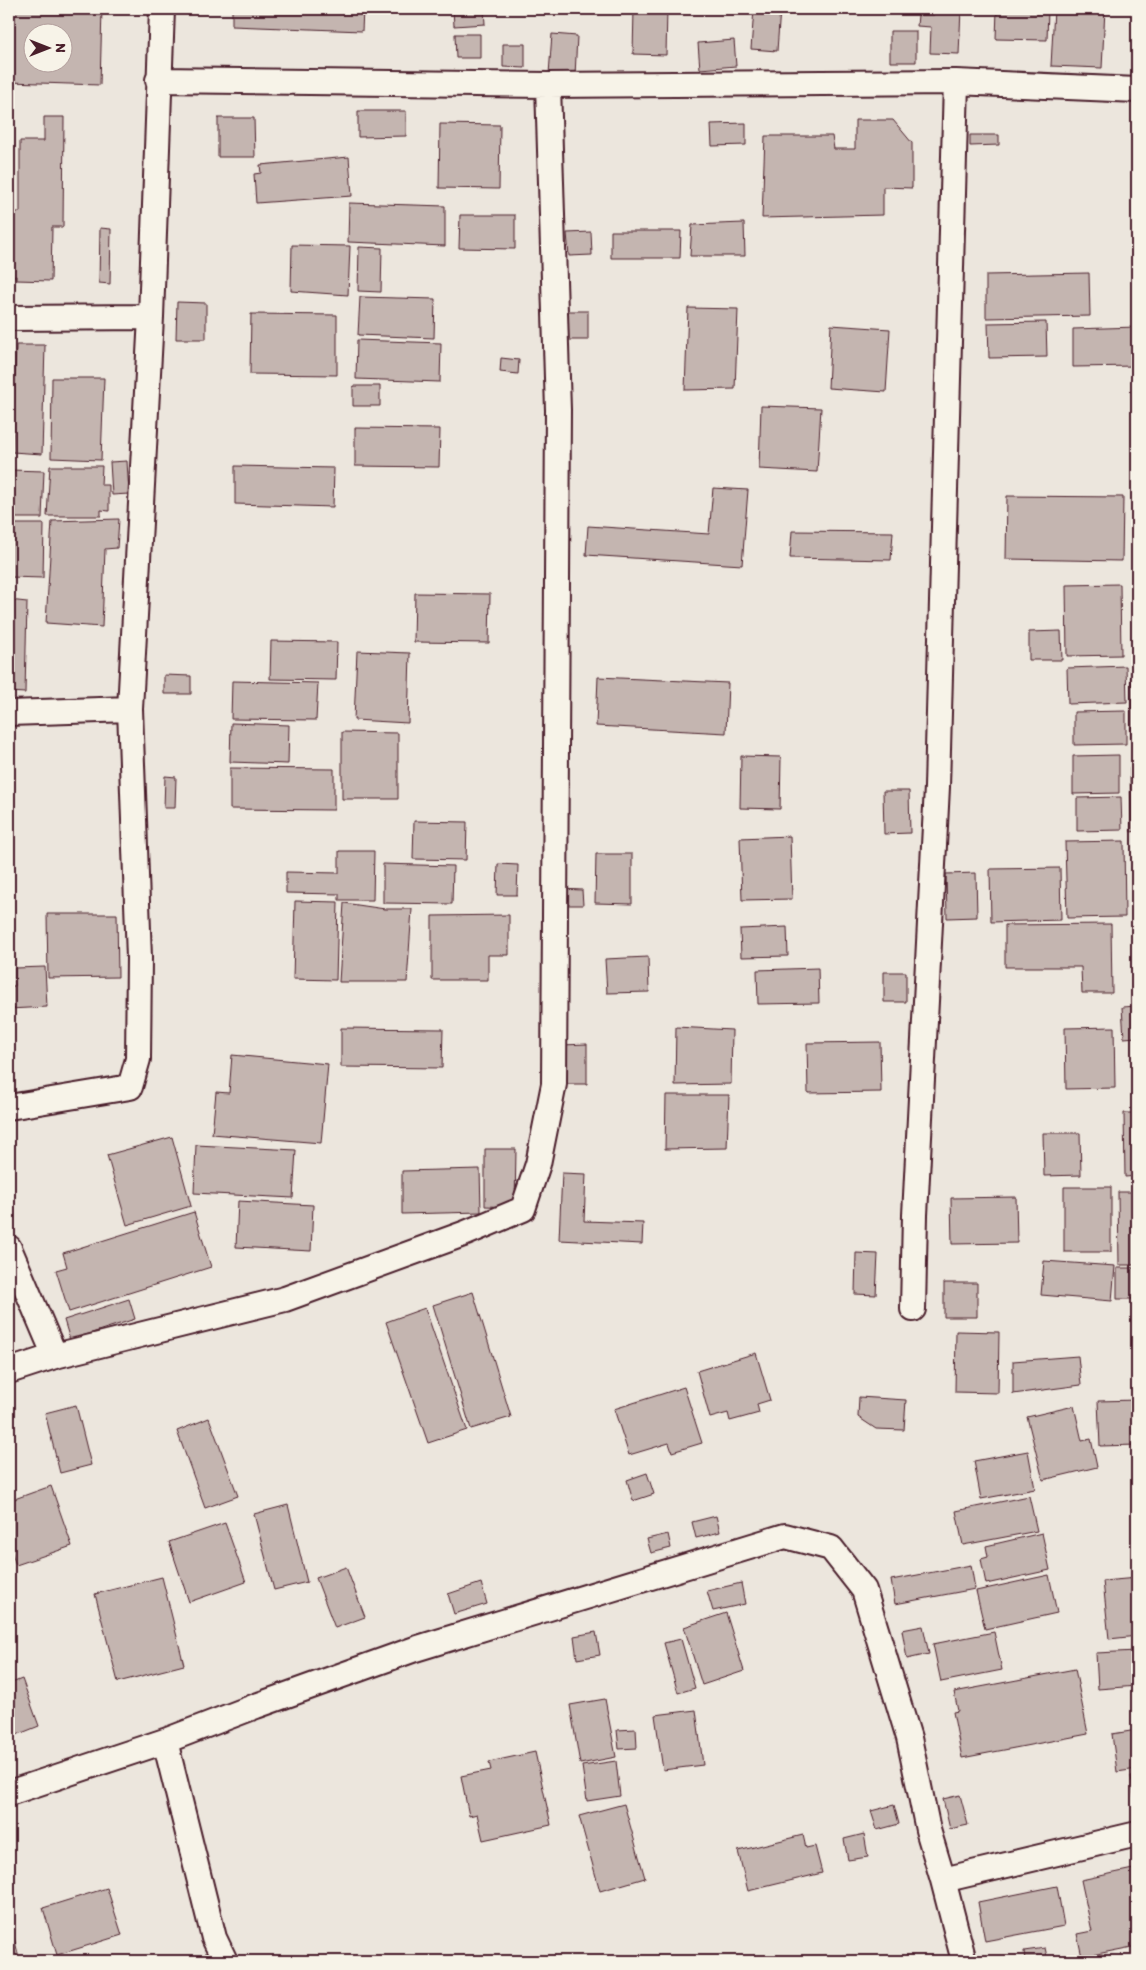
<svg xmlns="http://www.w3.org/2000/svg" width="1146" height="1970" viewBox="0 0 1146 1970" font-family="Itim,sans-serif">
	<rect width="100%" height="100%" fill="#ece6dd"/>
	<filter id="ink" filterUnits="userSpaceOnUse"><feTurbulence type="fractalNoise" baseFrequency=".02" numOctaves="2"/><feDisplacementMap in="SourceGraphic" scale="10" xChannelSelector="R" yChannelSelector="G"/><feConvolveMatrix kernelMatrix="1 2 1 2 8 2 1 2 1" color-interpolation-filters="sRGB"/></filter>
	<g filter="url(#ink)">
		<path fill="#c4b5b0" stroke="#4a1f2b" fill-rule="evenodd" d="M9,9H102L100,85L9,82ZM32,32H62V62H32Z
			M232,9H363L362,31L232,26Z
			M453,9H484L485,24L454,26Z
			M634,9H667L666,55L633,54Z
			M754,9H780L777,51L751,49Z
			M934,9H961L959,54L930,53L931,27L917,26L918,15H934Z
			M997,9H1048L1047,40L996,39Z
			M1054,9H1105L1102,68L1051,66Z
			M890,31H916V62H890Z
			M455,34H480V58H456Z
			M552,34L577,36L575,76L549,74Z
			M734,40L736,66L700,69L698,43Z
			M503,44H525V68L503,67Z
			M358,111H406V136L358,137Z
			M44,117H64L63,227H52L51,281L16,280V276H9V212H20V141H44Z
			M218,118H254L255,157H218Z
			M855,120H893L912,143V188L883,187V215L762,218L765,136H832L834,149H855Z
			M746,123V145L712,146L711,124Z
			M440,124L500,125L499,189L439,188Z
			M970,135H999V145L970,146Z
			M349,157L352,196L256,203L254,174L261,173L260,165Z
			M349,203L445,206V246L348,242Z
			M460,215H515V249L459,248Z
			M744,223L745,256H690L692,225Z
			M100,228L111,229L110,284L99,283Z
			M611,231H681L680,258H611Z
			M591,232L592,255L569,256L567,233Z
			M292,245L350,246L348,295L291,291Z
			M359,247L382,248L381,292L358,291Z
			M1089,273L1090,316L986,318V275Z
			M360,297L435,299L434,338L358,335Z
			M177,302L206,303V339H176Z
			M688,308L738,309L735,389L685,390Z
			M560,311H588V340H560Z
			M251,314L337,315V375L250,374Z
			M1046,322L1047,357L989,358L988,323Z
			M831,325L890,329L886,392L828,388Z
			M1137,327V366L1073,367V329Z
			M357,340L441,343L440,382L356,379Z
			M16,345H45L42,454L12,452Z
			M501,358L519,360L518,374L500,372Z
			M52,378H104L101,460L51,458Z
			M353,386H380V406H353Z
			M761,406L821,408L817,472L759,469Z
			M355,428L440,429L439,467L355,466Z
			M127,461L129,494L112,495L110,462Z
			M50,466H102L101,485H109V511L101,510V516H47Z
			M235,466L334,468L333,507L235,504Z
			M9,470L44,471L42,518H9Z
			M713,488L748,490L742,565L586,555L588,526L709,534Z
			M1007,496L1123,497L1122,561L1006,559Z
			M119,519L117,548L105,549L102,627L46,623L52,521Z
			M9,524H44L43,578L9,577Z
			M792,531L893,532L891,560L790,558Z
			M1135,583H1137V619H1135Z
			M1120,584L1121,655L1067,656L1066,585Z
			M415,593L490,594L489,643L414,642Z
			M9,600L27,602L25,693L9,692Z
			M1061,631L1062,660H1029V632Z
			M271,641L337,642L336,680L270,679Z
			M357,651L410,653L408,723L354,720Z
			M1126,666L1127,702L1068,704L1067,668Z
			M1131,671H1137V738H1131Z
			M164,675L191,676V694H164Z
			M598,677L728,683L726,733L596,726Z
			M232,681L318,683L316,720L231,719Z
			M1126,711V744L1074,745V712Z
			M231,723L289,725L288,764L230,762Z
			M342,732L398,733V799H342Z
			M1119,755V793L1073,794V756Z
			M741,756L781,757L780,809L740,808Z
			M230,768L334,769V810L230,809Z
			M1130,768H1137V831L1131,832Z
			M165,776L176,777L175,808H164Z
			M883,791H909L910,833L884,834Z
			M1121,797L1122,830L1077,831V798Z
			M414,821L467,822L466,860L413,859Z
			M790,836L792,899L742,900L740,838Z
			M1124,841L1125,917L1067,918L1065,842Z
			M339,851H374L373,900H339V894L286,893V872L339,873Z
			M596,854H632V904L595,903Z
			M383,864L453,866L452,904L383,903Z
			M498,864L518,865L517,895H497Z
			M1060,868L1061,920L991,922L990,869Z
			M976,873L977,917L947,918L946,874Z
			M560,889L582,890L583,905H560Z
			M295,901L338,902L336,980L293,979Z
			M344,903L385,909H412L407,982H339Z
			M47,914H117L118,977L48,978Z
			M509,915V955H488V980H432V916Z
			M1111,924L1112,993H1082L1081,967H1005V925Z
			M787,927L788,956L741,957L740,929Z
			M648,957L649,992L607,993L605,959Z
			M45,967L47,1007L9,1009V986H15V968Z
			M818,968L819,1003L758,1004L757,970Z
			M884,972H906V1002H884Z
			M1137,1006V1037L1124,1038L1122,1007Z
			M676,1027L732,1030L731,1084L675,1085Z
			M1114,1027L1115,1088L1066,1089L1065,1028Z
			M341,1028L443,1029L442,1068L341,1067Z
			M880,1042L881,1092L808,1093L807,1043Z
			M587,1044V1084H563L562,1045Z
			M232,1055L328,1064L321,1143L212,1134L216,1092L229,1093Z
			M666,1095H729L727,1148L665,1149Z
			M1124,1113H1137V1176L1125,1177Z
			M1043,1133H1080L1081,1175L1044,1176Z
			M172,1137L191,1206L127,1225L107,1155Z
			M196,1145L296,1150L293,1198L194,1193Z
			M485,1149H516L515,1207L485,1206Z
			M480,1169L481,1212L402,1214V1171Z
			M562,1173L586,1174L584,1221L643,1223L642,1244L559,1240Z
			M1064,1187H1111V1252H1064Z
			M1118,1192H1137V1265H1119Z
			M1016,1197L1017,1243L952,1244L951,1198Z
			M238,1201L313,1205L311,1251L236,1247Z
			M194,1212L211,1267L69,1312L56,1270L67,1267L63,1253Z
			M856,1253L878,1254L876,1295L855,1294Z
			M1044,1261L1115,1266L1112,1301L1041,1295Z
			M1117,1268H1137V1299H1117Z
			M944,1283H977V1317H944Z
			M473,1292L511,1417L471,1429L433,1305Z
			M129,1299L135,1319L70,1340L64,1320Z
			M425,1308L467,1430L428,1443L386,1322Z
			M956,1331L999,1332L998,1393L955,1392Z
			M756,1353L770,1400L757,1404L759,1413L730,1421L728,1413L710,1418L697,1371Z
			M1078,1356L1081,1385L1013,1394V1361Z
			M684,1387L702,1443L672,1452L669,1443L629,1455L614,1409Z
			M859,1397L906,1400L904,1430L876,1429L858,1417Z
			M1137,1400V1445L1100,1446L1098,1401Z
			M76,1405L91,1465L60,1473L45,1413Z
			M1074,1406L1082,1441L1091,1439L1097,1467L1043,1480L1027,1417Z
			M209,1418L238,1496L205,1508L177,1431Z
			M1028,1451L1035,1489L981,1499L974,1461Z
			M647,1473L654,1494L633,1501L627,1480Z
			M51,1486L72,1546L16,1565L9,1545V1501Z
			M1029,1496L1037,1531L963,1545L956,1511Z
			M288,1505L307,1582L274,1590L254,1514Z
			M716,1516L720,1532L696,1538L692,1522Z
			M225,1523L246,1582L189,1602L169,1542Z
			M1042,1533L1050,1570L986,1584L981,1559L988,1557L986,1546Z
			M668,1534L671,1548L651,1553L647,1539Z
			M971,1565L975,1589L895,1604L891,1580Z
			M346,1567L365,1617L335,1628L316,1578Z
			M1049,1575L1057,1613L985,1629L976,1591Z
			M162,1577L184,1665L118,1682L95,1594Z
			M1137,1578V1636L1109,1639L1103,1581Z
			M481,1583L487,1604L454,1614L448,1594Z
			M741,1583L745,1604L713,1611L707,1591Z
			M726,1613L744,1671L702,1685L684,1627Z
			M923,1626L929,1654L907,1659L902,1630Z
			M596,1632L600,1655L577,1659L574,1636Z
			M994,1632L1002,1670L941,1682L933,1644Z
			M681,1639L695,1688L678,1693L664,1643Z
			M1137,1651V1686L1098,1689L1096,1653Z
			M1075,1669L1088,1734L962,1758L953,1712L958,1711L954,1692Z
			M22,1679L39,1726L9,1738V1684Z
			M605,1699L616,1757L580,1764L570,1705Z
			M696,1710L703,1765L663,1770L655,1715Z
			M636,1729L637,1748L619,1749L617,1730Z
			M1137,1730V1769L1117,1772L1112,1734Z
			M535,1752L551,1825L483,1840L477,1814L469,1816L461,1776L491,1770L489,1762Z
			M616,1761L620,1796L587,1801L582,1766Z
			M1137,1775V1813L1131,1776Z
			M960,1795L968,1825L950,1829L943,1799Z
			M624,1804L645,1878L600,1891L579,1816Z
			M894,1805L899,1824L877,1830L871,1811Z
			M864,1834L868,1857L848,1860L844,1839Z
			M803,1835L806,1848L815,1846L822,1873L748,1891L738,1851Z
			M1133,1869L1137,1892V1946L1082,1957L1077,1934L1092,1931L1081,1880Z
			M1057,1886L1064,1926L985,1941L978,1902Z
			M107,1888L122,1935L57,1955L43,1908Z
			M14,1938L20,1961H9V1939Z
			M1045,1948L1048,1961H1025L1024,1951Z"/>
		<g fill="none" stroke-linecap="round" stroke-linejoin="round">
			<defs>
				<path id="street" d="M158,80L548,85L956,82L1137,90
					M9,318L151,317
					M9,713L130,709
					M9,1107L130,1087L138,1059L139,958L130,709L151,317L162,9
					M9,1248L55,1356
					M913,1309L915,1215L937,787L956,82
					M9,1371L55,1356L285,1299L466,1233L523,1209L538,1164L554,1084L558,410L548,85
					M165,1741L214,1938L225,1961
					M9,1793L165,1741L256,1706L415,1649L785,1536L831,1548L864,1590L909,1738L928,1830L943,1880L964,1961
					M943,1880L1137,1834"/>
			</defs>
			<use href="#street" stroke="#4a1f2b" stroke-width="28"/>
			<use href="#street" stroke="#f7f3e8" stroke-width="24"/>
		</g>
	</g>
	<rect width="1146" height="1970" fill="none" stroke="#f7f3e8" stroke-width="30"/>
	<rect x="15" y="15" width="1116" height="1940" fill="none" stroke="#4a1f2b" stroke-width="2" filter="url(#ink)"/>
	<g transform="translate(48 48) rotate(90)"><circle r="24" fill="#f7f3e8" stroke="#b29e9c"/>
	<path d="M0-4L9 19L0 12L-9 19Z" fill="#4a1f2b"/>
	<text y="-8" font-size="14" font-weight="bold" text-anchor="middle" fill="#4a1f2b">N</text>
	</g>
</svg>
